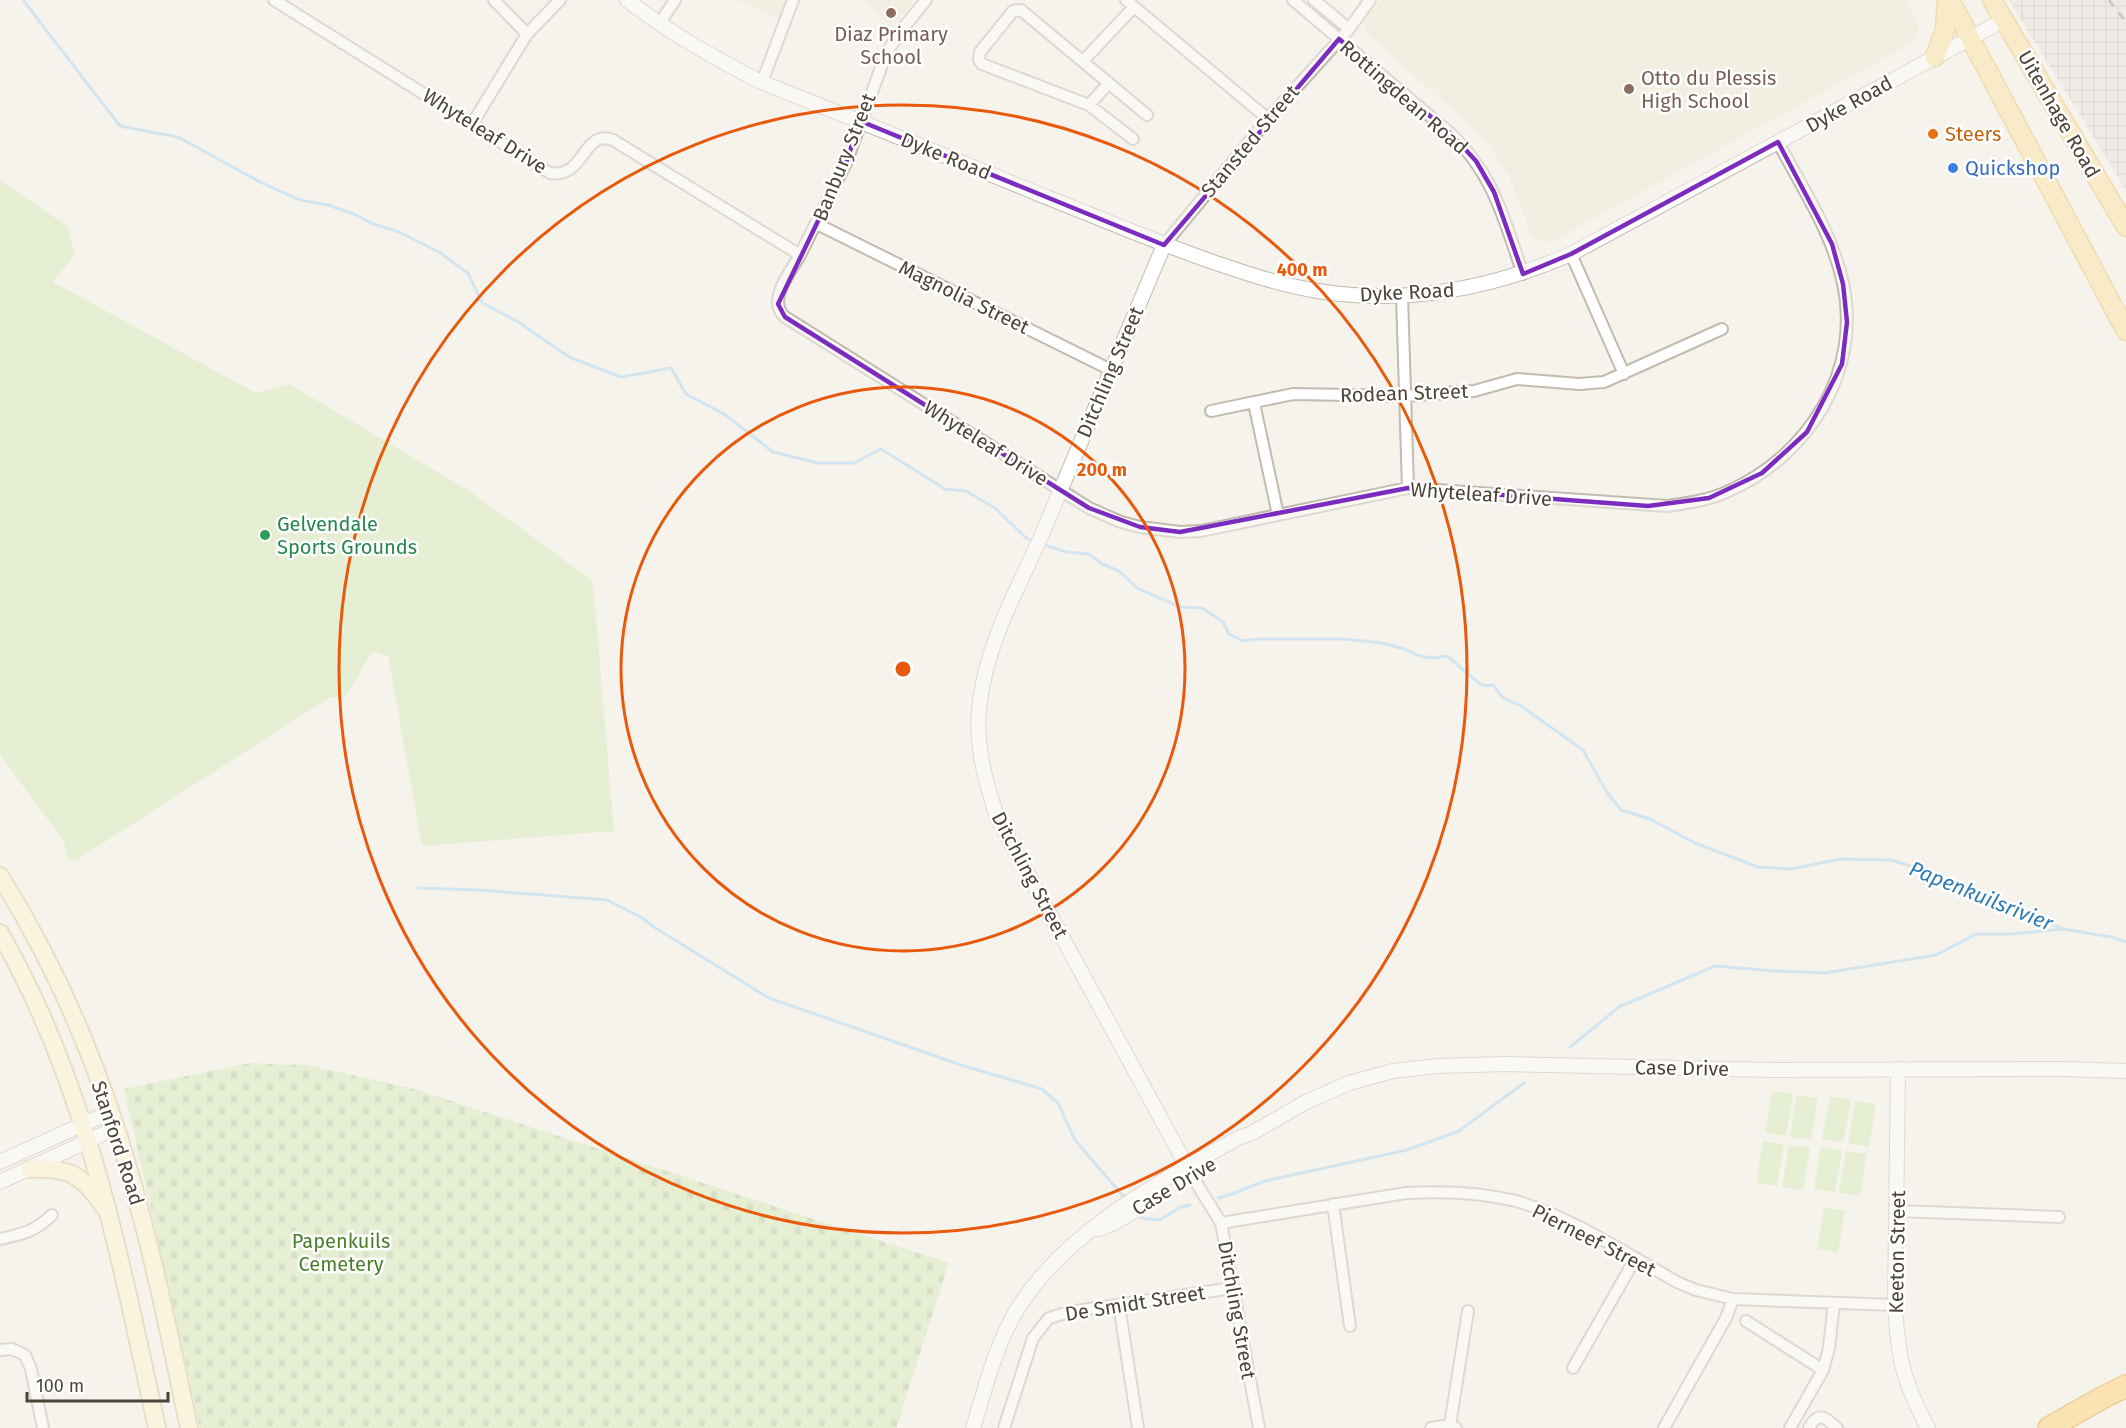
<svg xmlns="http://www.w3.org/2000/svg" width="2126" height="1428" viewBox="0 0 2126 1428" font-family="'Fira Sans',sans-serif">
	<defs>
		<pattern id="industrial-grid" width="8" height="8" patternUnits="userSpaceOnUse" patternTransform="scale(1.5)"><rect width="8" height="8" fill="#e6e2dd"/><path d="M0 4h8M4 0v8" fill="none" stroke="#c7c3be"/></pattern>
		<pattern id="cemetery-stones" width="16" height="16" patternUnits="userSpaceOnUse" patternTransform="scale(1.5)"><rect width="16" height="16" fill="#d2eab5"/><path d="M2 7V4a2 2 0 0 1 4 0v3zM10 15v-3a2 2 0 0 1 4 0v3z" fill="#b6ca9c"/></pattern>
	</defs>
	<rect width="100%" height="100%" fill="#f6f3ec"/>
	<path fill="url(#industrial-grid)" d="M2009,0H2126V190Z"/>
	<path fill="#efe8d6" d="M735,0H789L781,19Z
		M864,0H915L892,27Z
		M1381,0H1905L1919,24L1916,41L1549,243L1532,237L1509,176L1484,138L1365,32L1364,20Z"/>
	<path fill="url(#cemetery-stones)" d="M249,1063L307,1065L411,1088L949,1263L896,1428H200L124,1089Z"/>
	<path fill="#d2eab5" d="M0,180L67,226L75,255L53,282L256,393L289,384L468,490L593,581L614,831L422,846L388,656L373,651L346,696L329,698L75,861L67,858L64,841L0,755Z
		M1772,1091L1793,1094L1786,1136L1765,1133Z
		M1797,1095L1818,1098L1811,1140L1790,1137Z
		M1830,1096L1851,1100L1843,1142L1822,1139Z
		M1855,1101L1876,1104L1869,1147L1848,1143Z
		M1763,1141L1784,1144L1777,1186L1756,1183Z
		M1789,1145L1810,1148L1803,1190L1782,1187Z
		M1821,1146L1842,1150L1835,1192L1814,1189Z
		M1846,1151L1867,1154L1860,1196L1839,1193Z
		M1824,1207L1845,1211L1838,1253L1817,1249Z"/>
	<g fill="none" stroke-linecap="round" stroke-linejoin="round">
		<path stroke="#a9d4f2" stroke-width="3" d="M23,0L120,126L178,137L260,182L300,200L328,205L354,214L371,223L399,232L439,252L468,273L482,303L517,321L569,357L621,377L671,368L686,394L724,414L773,452L818,463H854L881,449L945,489L966,491L995,508L1026,538L1035,542
			M1041,544L1067,552L1089,554L1102,564L1119,571L1137,588L1180,607L1202,608L1223,622L1229,634L1243,641L1258,639H1345L1381,643L1405,649L1419,656L1434,658L1447,656C1453,661 1479,684 1483,685C1487,686 1489,686 1493,685L1503,698L1521,706L1583,750L1608,794L1621,810L1650,819L1695,843L1758,867L1791,869L1840,859L1891,860L1939,875L2063,929L2111,937L2126,942
			M418,888L478,890L607,900L642,918L657,929L769,998L964,1066L1042,1089L1058,1103L1075,1140L1123,1196
			M1570,1047L1619,1007L1715,966L1775,971L1825,973L1936,955L1976,934H2012L2063,929
			M1218,1198L1229,1195L1265,1181L1407,1150L1459,1131L1524,1083
			M1141,1218L1159,1220L1181,1207L1190,1205"/>
		<defs>
			<path id="minor" d="M274,0L550,173C585,179 583,128 613,140L800,255C791,271 766,301 785,317L1089,508L1121,522L1140,527L1180,532L1201,531L1408,488L1667,506C1688,503 1710,500 1729,491C1809,455 1862,371 1843,283C1832,232 1802,188 1778,142
				M494,0L527,34
				M1126,0L1268,119
				M1293,0L1450,133C1494,174 1504,220 1523,274
				M1314,0L1349,29
				M659,24L675,0
				M1083,61L1134,7
				M762,82L793,0
				M1089,105L1109,83
				M472,124L527,34L560,0
				M1133,139L1089,105L982,64L979,60L980,52L1013,11L1021,10L1147,115
				M817,224L1111,370
				M1164,245L1268,119L1349,29L1370,0
				M1571,254L1624,374
				M800,255L846,163L886,54L899,33L926,0
				M1402,296L1408,488
				M1254,403L1278,515
				M1211,411L1293,394L1405,396L1474,391L1517,379L1579,384L1604,382L1722,329
				M1192,1176L1221,1223L1259,1428
				M1333,1204L1350,1326
				M1897,1211L2059,1217
				M1221,1223L1406,1193C1443,1191 1480,1192 1516,1201C1574,1218 1626,1254 1679,1283L1696,1290L1733,1299L1895,1305
				M0,1239C23,1234 34,1232 52,1215
				M1119,1305L1138,1428
				M1746,1321L1823,1370
				M0,1350L12,1349L25,1355L31,1369L43,1428
				M1573,1368L1635,1259
				M1450,1425L1468,1311
				M1004,1428L1033,1338L1049,1318L1069,1312L1233,1288
				M1431,1428L1450,1425L1456,1428
				M1664,1428L1726,1318L1733,1299
				M1790,1428L1823,1370L1829,1348L1834,1303
				M1809,1428C1819,1410 1825,1418 1837,1428"/>
			<path id="tertiary" d="M627,0C668,32 713,57 759,81C853,119 947,156 1041,195C1097,217 1153,241 1210,261C1248,274 1284,286 1324,292C1409,304 1493,288 1571,254L2004,20
				M1164,245C1124,339 1085,433 1045,527C1021,584 988,638 980,701C974,741 985,780 997,817L1192,1176
				M1898,1069L1895,1305C1898,1357 1903,1382 1928,1428
				M0,1162L110,1112
				M0,1182L116,1128
				M1099,1229L1116,1222L1150,1201
				M973,1428C985,1389 995,1348 1015,1313C1062,1233 1159,1182 1238,1138L1252,1133L1306,1102L1349,1083L1393,1071L1437,1066L1506,1064L1774,1070L2063,1069L2126,1071"/>
			<path id="secondary" d="M0,876C65,980 111,1096 141,1215C160,1285 174,1357 189,1428
				M0,933C88,1086 120,1258 157,1428
				M30,1169C67,1167 83,1174 103,1206"/>
			<path id="primary" d="M1950,0L2126,331
				M1992,0L2126,227
				M1935,57L1945,30L1947,0"/>
			<path id="motorway" d="M2049,1428L2102,1398L2126,1386"/>
		</defs>
		<use href="#minor" stroke="#c2bbae" stroke-width="14"/>
		<use href="#tertiary" stroke="#c2bbae" stroke-width="16"/>
		<use href="#secondary" stroke="#d6c79b" stroke-width="20"/>
		<use href="#primary" stroke="#e6c16a" stroke-width="21"/>
		<use href="#motorway" stroke="#e0a43c" stroke-width="24"/>
		<use href="#minor" stroke="#fff" stroke-width="10"/>
		<use href="#tertiary" stroke="#fff" stroke-width="14"/>
		<use href="#secondary" stroke="#fff3cd" stroke-width="16"/>
		<use href="#primary" stroke="#ffe39c" stroke-width="18"/>
		<use href="#motorway" stroke="#ffcf6e" stroke-width="21"/>
		<path stroke="#9a9a9a" stroke-width="3" stroke-dasharray="8 8" stroke-linecap="butt" d="M2109,0L2126,22"/>
	</g>
	<path d="M0 0H2126V1428H0ZM1339,39L1450,133L1476,161L1494,192L1523,274L1571,254L1778,142L1832,244L1843,284L1847,322L1842,364L1807,432L1762,473L1709,498L1648,506L1408,488L1180,532L1140,527L1089,508L785,317L778,304L846,163L860,121L1164,245Z" fill="#f6f3ec" fill-opacity=".55" fill-rule="evenodd"/>
	<path fill="none" stroke="#7b2cbf" stroke-width="4.5" stroke-linejoin="round" d="M1339,39L1450,133L1476,161L1494,192L1523,274L1571,254L1778,142L1832,244L1843,284L1847,322L1842,364L1807,432L1762,473L1709,498L1648,506L1408,488L1180,532L1140,527L1089,508L785,317L778,304L846,163L860,121L1164,245Z"/>
	<g fill="none" stroke="#e8590c" stroke-width="3">
		<circle cx="903" cy="669" r="282"/>
		<circle cx="903" cy="669" r="564"/>
	</g>
	<g fill="#8d6e63" stroke="#fff" stroke-width="2">
		<circle cx="891" cy="13" r="6"/>
		<circle cx="1629" cy="89" r="6"/>
	</g>
	<circle fill="#e8710a" stroke="#fff" stroke-width="2" cx="1933" cy="134" r="6"/>
	<circle fill="#3f7fe0" stroke="#fff" stroke-width="2" cx="1953" cy="168" r="6"/>
	<circle fill="#2e9e5b" stroke="#fff" stroke-width="2" cx="265" cy="535" r="6"/>
	<g text-anchor="middle" stroke-width="5" stroke-linejoin="round" paint-order="stroke">
		<g font-size="20" fill="#785e54" stroke="#fff">
			<text x="891" y="41">Diaz Primary<tspan x="891" dy="23">School</tspan></text>
			<text x="1641" y="85" text-anchor="start">Otto du Plessis<tspan x="1641" dy="23">High School</tspan></text>
		</g>
		<g font-size="20" fill="#4b4439" stroke="#fff">
			<text transform="translate(1404 97) rotate(41)" y="7">Rottingdean Road</text>
			<text transform="translate(1849 104) rotate(-29)" y="7">Dyke Road</text>
			<text transform="translate(2059 114) rotate(60)" y="7">Uitenhage Road</text>
			<text transform="translate(485 131) rotate(32)" y="7">Whyteleaf Drive</text>
			<text transform="translate(1250 141) rotate(-50)" y="7">Stansted Street</text>
			<text transform="translate(946 156) rotate(22)" y="7">Dyke Road</text>
			<text transform="translate(844 157) rotate(-68)" y="7">Banbury Street</text>
			<text transform="translate(1407 292) rotate(-3)" y="7">Dyke Road</text>
			<text transform="translate(964 297) rotate(26)" y="7">Magnolia Street</text>
			<text transform="translate(1110 372) rotate(-67)" y="7">Ditchling Street</text>
			<text transform="translate(1404 393) rotate(-2)" y="7">Rodean Street</text>
			<text transform="translate(986 443) rotate(32)" y="7">Whyteleaf Drive</text>
			<text transform="translate(1481 494) rotate(4)" y="7">Whyteleaf Drive</text>
			<text transform="translate(1030 875) rotate(62)" y="7">Ditchling Street</text>
			<text transform="translate(1682 1068) rotate(1)" y="7">Case Drive</text>
			<text transform="translate(118 1143) rotate(72)" y="7">Stanford Road</text>
			<text transform="translate(1174 1186) rotate(-31)" y="7">Case Drive</text>
			<text transform="translate(1594 1240) rotate(27)" y="7">Pierneef Street</text>
			<text transform="translate(1897 1252) rotate(-89)" y="7">Keeton Street</text>
			<text transform="translate(1135 1303) rotate(-9)" y="7">De Smidt Street</text>
			<text transform="translate(1237 1310) rotate(80)" y="7">Ditchling Street</text>
		</g>
		<g font-size="20" fill="#c56008" stroke="#fff" text-anchor="start">
			<text x="1945" y="141">Steers</text>
		</g>
		<g font-size="20" fill="#366cbe" stroke="#fff" text-anchor="start">
			<text x="1965" y="175">Quickshop</text>
		</g>
		<g font-size="20" fill="#27864d" stroke="#fff" text-anchor="start">
			<text x="277" y="531">Gelvendale<tspan x="277" dy="23">Sports Grounds</tspan></text>
		</g>
		<g font-size="20" fill="#4a7f2a" stroke="#fff">
			<text x="341" y="1248">Papenkuils<tspan x="341" dy="23">Cemetery</tspan></text>
		</g>
		<g font-size="21" font-style="italic" fill="#2e7ab2" stroke="#fff">
			<text transform="translate(1981 896) rotate(22)" y="7">Papenkuilsrivier</text>
		</g>
	</g>
	<circle cx="903" cy="669" r="9" fill="#e8590c" stroke="#fff" stroke-width="3"/>
	<g font-size="18" text-anchor="middle" font-weight="bold" fill="#e8590c" stroke="#fff" stroke-width="5" stroke-linejoin="round" paint-order="stroke">
		<text x="1302" y="276">400 m</text>
		<text x="1102" y="476">200 m</text>
	</g>
	<path d="M27 1392v9h141v-9" fill="none" stroke="#4b4439" stroke-width="3"/>
	<text x="36" y="1392" font-size="18" fill="#4b4439" stroke="#ffffff" stroke-width="4.5" paint-order="stroke">100 m</text>
</svg>
